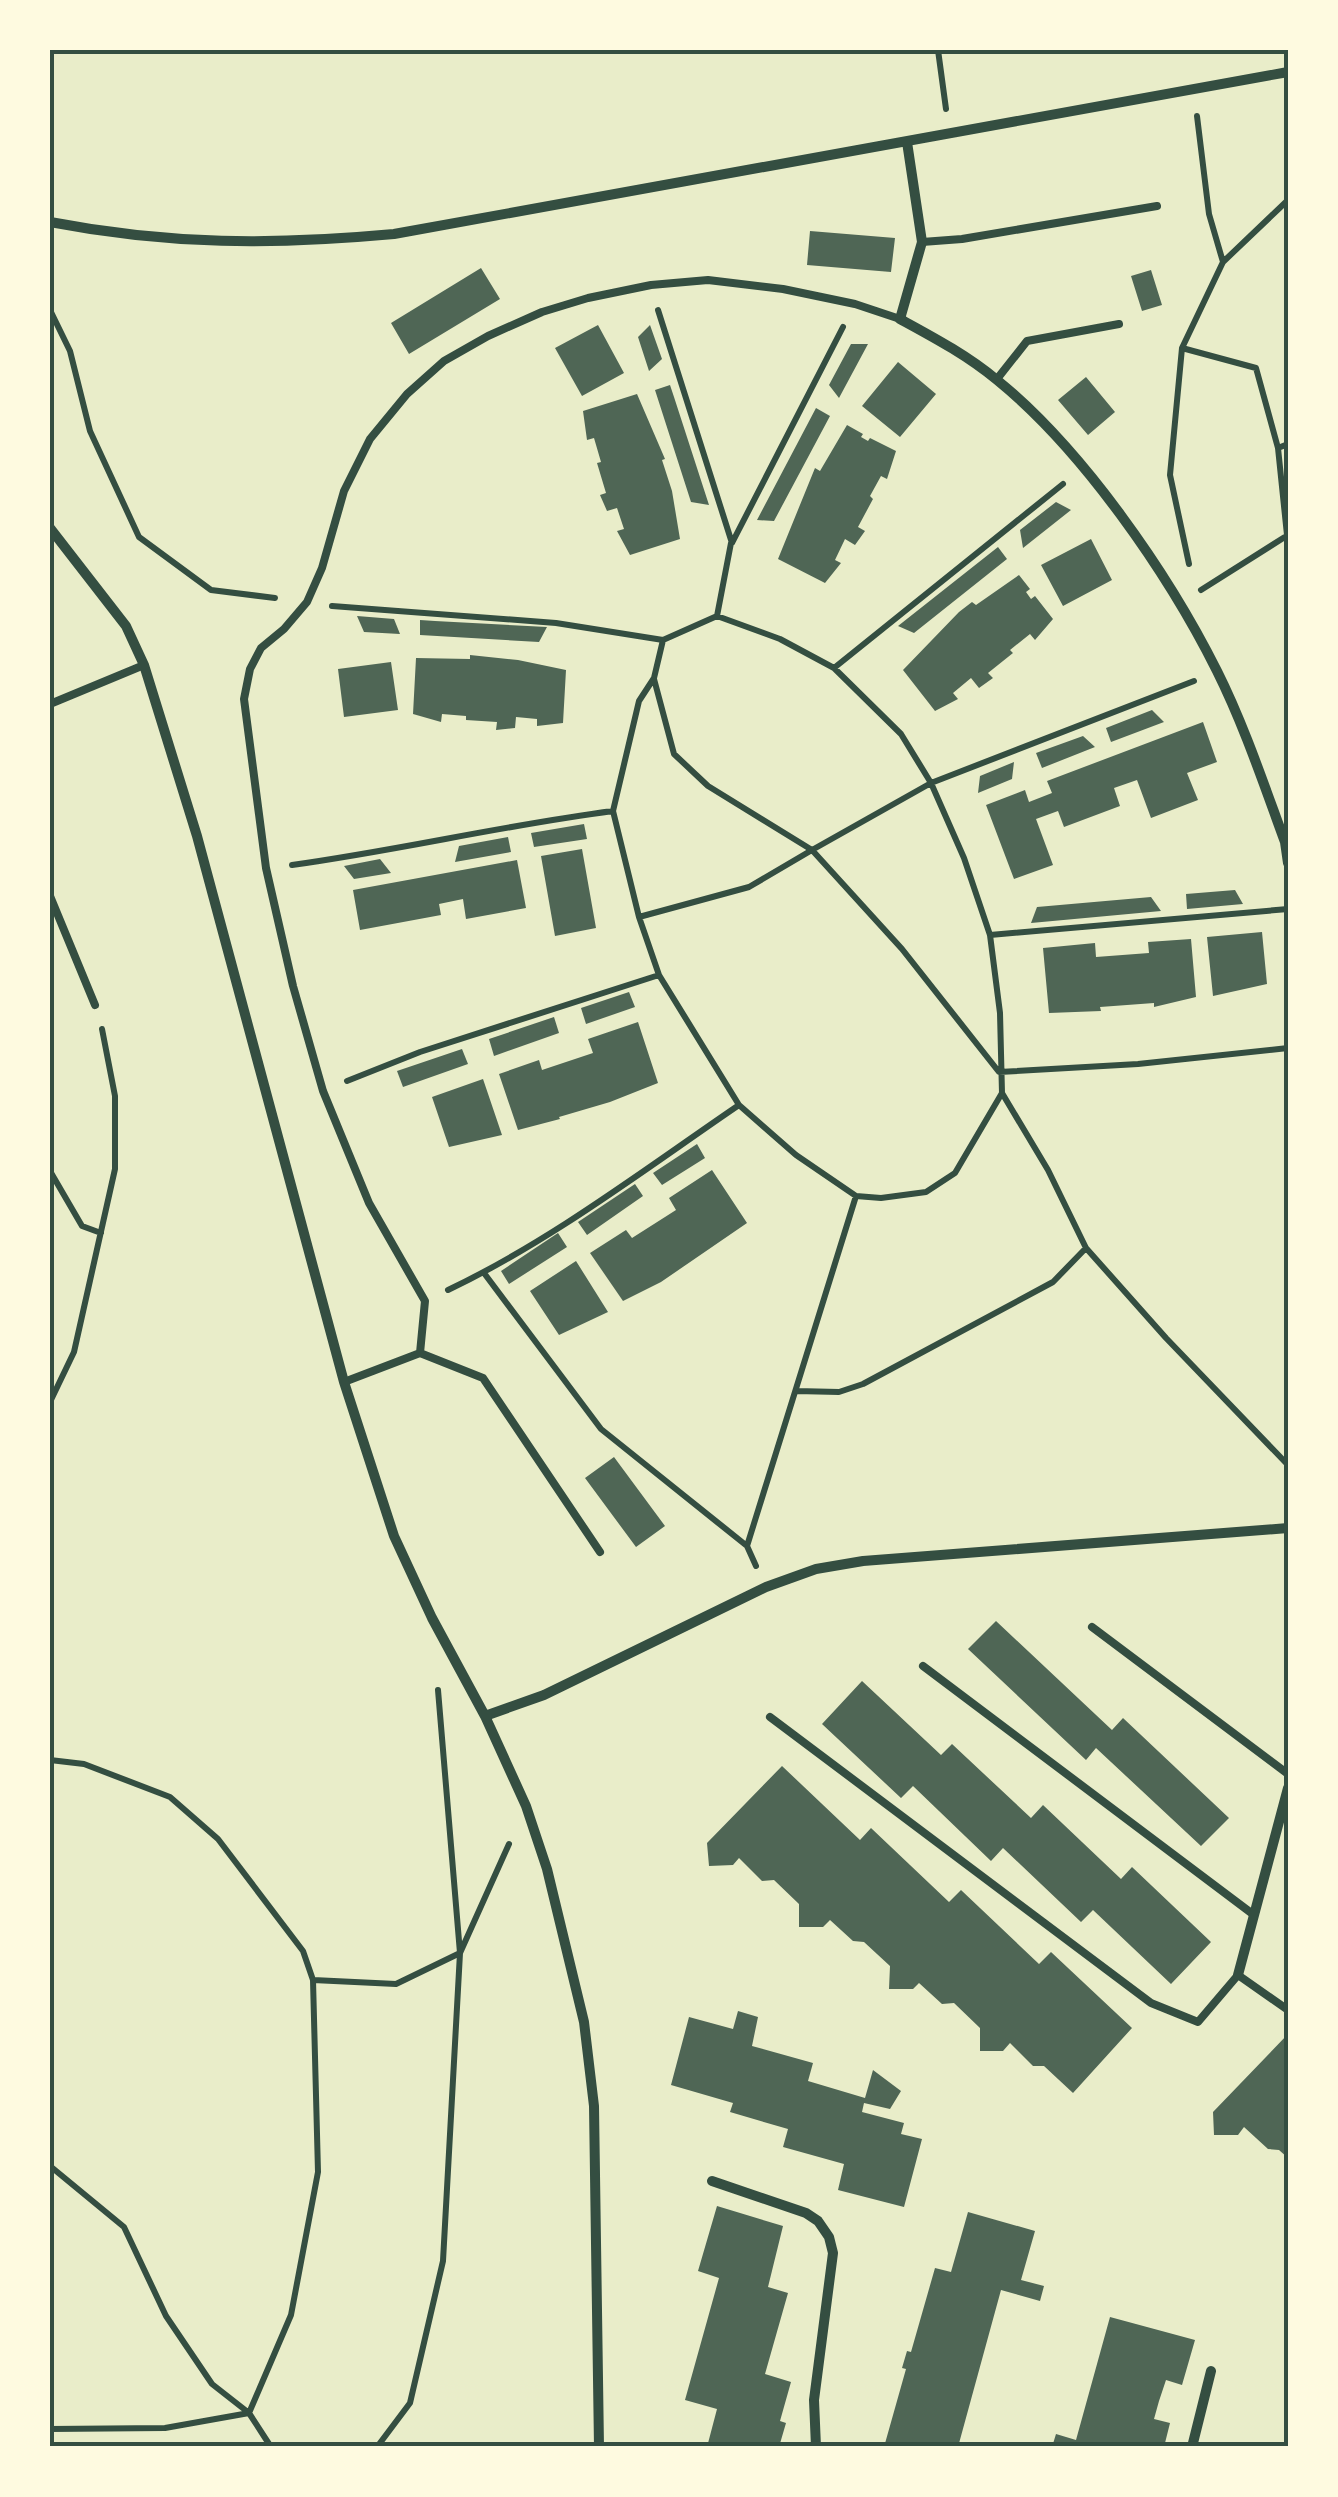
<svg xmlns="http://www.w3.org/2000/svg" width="1338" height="2497" viewBox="0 0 1338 2497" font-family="Literata,serif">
	<rect width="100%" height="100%" fill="#e9edc9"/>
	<path fill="#4f6655" d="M810,231L895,238L891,272L807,265Z
		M481,268L500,299L409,354L391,323Z
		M1151,270L1162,305L1142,311L1131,276Z
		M598,325L624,373L582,396L555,348Z
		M650,325L662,359L649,371L638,337Z
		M851,344H868L839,398L829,385Z
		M898,362L936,394L900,437L862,406Z
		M1086,377L1115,412L1088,435L1058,400Z
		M670,385L674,397L709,505L691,502L655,390Z
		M637,394L665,459L662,460L672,491L680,539L630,555L617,531L624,529L617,508L607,511L600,495L606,493L597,463L601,462L594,438L587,440L583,411Z
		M816,408L830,416L774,521L757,520Z
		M847,425L863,434L861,437L868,441L870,438L896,451L887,479L881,476L870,496L873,499L858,527L865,531L855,545L845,539L835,560L841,563L825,583L778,559L815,468L820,471Z
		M1056,502L1071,510L1023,548L1020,530Z
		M1091,539L1112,580L1063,606L1041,565Z
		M998,547L1007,559L914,633L898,626Z
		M1019,575L1030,589L1026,592L1031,599L1035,596L1053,619L1035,640L1030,634L1010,650L1013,653L988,673L993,678L979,688L971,678L953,693L958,699L935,711L903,670L959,612L972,602L976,605Z
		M357,616L394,619L400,634L364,632Z
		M420,620L435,621L547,627L539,642L420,635Z
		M470,655L518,660L566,670L563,723L537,726V719L516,717L515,728L496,730L497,722L466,720V716L442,714L441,722L413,714L416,658L470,659Z
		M391,662L398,710L344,717L338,669Z
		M1152,710L1164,722L1111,742L1106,728Z
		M1203,722L1217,762L1187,773L1198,800L1151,818L1137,780L1114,788L1120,806L1064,827L1058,811L1036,819L1053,865L1014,879L986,805L1025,790L1029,802L1052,793L1047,781Z
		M1083,736L1095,747L1042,768L1036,753Z
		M1014,762L1012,779L978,793L980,776Z
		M584,824L587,839L534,847L531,833Z
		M508,837L511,852L455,862L459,846Z
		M582,849L596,928L555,936L541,856Z
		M380,859L391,873L354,879L344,866Z
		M517,860L526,908L466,919L463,899L439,904L441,915L360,930L353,890Z
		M1235,890L1243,904L1187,909L1186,894Z
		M1151,897L1161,911L1031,923L1037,907Z
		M1262,932L1267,984L1213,996L1207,937Z
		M1191,939L1196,997L1154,1007V1003L1100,1007L1101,1011L1049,1013L1043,948L1095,943L1096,957L1149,953L1148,942Z
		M629,992L635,1007L586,1024L581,1008Z
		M554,1017L559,1033L494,1056L489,1039Z
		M638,1022L658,1083L610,1102L559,1117L560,1119L518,1130L499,1074L539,1060L542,1070L593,1053L588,1039Z
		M462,1049L468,1064L403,1087L397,1071Z
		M483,1079L502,1135L449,1147L432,1097Z
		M697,1144L705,1158L662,1185L653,1173Z
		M712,1170L747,1223L661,1282L623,1301L590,1253L626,1230L632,1238L676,1210L669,1198Z
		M635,1184L643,1196L587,1235L578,1222Z
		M558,1233L567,1247L509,1284L501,1271Z
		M576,1261L608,1312L559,1335L530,1291Z
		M614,1457L665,1526L636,1547L585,1478Z
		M996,1621L1112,1730L1123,1718L1229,1818L1201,1846L1096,1748L1086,1760L968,1649Z
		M862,1681L941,1755L952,1744L1031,1818L1043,1805L1121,1879L1132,1867L1211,1942L1171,1984L1093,1910L1081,1922L1003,1848L991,1861L913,1786L901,1798L822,1724Z
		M782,1766L860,1840L871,1828L949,1902L961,1890L1039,1964L1051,1952L1132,2028L1073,2093L1044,2066H1033L1010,2043L1003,2051H980V2028L954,2003L942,2004L919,1983L913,1989H889L890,1966L864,1942L853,1941L830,1920L823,1927H799V1904L774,1880L762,1881L739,1858L733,1865L709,1866L707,1843Z
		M738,2011L758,2017L752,2046L813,2063L808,2081L865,2098L873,2070L901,2091L890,2109L864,2103L862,2112L904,2123L901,2134L922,2139L904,2207L838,2190L844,2164L783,2147L788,2129L730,2112L733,2103L671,2085L689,2017L733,2029Z
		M1288,2034V2158L1279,2150L1268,2149L1244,2127L1238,2135H1214L1213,2112Z
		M717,2206L783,2226L768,2287L788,2293L765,2374L791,2382L780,2421L786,2423L779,2447H707L717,2409L685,2400L719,2278L698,2271Z
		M968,2212L1035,2231L1021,2280L1044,2286L1040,2301L1001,2290L958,2447H884L906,2369L902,2368L907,2351L911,2352L935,2268L951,2272Z
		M1110,2317L1195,2340L1182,2385L1166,2380L1159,2401L1154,2419L1170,2423L1164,2447H1052L1056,2434L1076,2440Z"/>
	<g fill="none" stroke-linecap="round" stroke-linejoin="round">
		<path stroke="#344e41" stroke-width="6" d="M938,50L946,109
			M1197,116L1209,214L1223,262
			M50,310L70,351L90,431L139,537L211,590L275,598
			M658,310L732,543L843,327
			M1182,348L1256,368L1278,448L1287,535
			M1278,448L1288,444
			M1189,564L1170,475L1182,348L1223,262L1288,200
			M1201,590L1288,535
			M332,606L556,623L663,640
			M717,616L780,639L834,668L901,734L931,783L964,858L990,935L1000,1013L1002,1093L955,1173L926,1192L881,1198L856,1196L796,1155L739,1105L659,975L639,917L613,811L639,701L654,678L663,640Z
			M717,616L731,543
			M834,668L1063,484
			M1194,681L931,783L812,850L902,949L999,1072L1138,1064L1288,1048
			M292,865C400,850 505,825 613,811
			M639,917L749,887L812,850L708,786L674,754L654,679
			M990,935L1288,909
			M347,1081L420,1052L659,975
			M1002,1093L1048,1170L1086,1248L1166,1338L1288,1465
			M50,1171L82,1226L101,1233
			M484,1273L601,1429L747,1546
			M448,1290C551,1241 645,1169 739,1105
			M796,1391L839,1392L863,1384L1053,1282L1086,1248
			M50,1402L74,1352L115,1169V1096L102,1029
			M756,1566L747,1546L856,1196
			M50,1760L84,1764L170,1797L218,1839L303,1951L313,1980L318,2172L291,2315L249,2413L165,2428L50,2429
			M313,1980L396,1984L460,1953L509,1844
			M50,2166L124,2227L166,2316L212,2384L249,2413L271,2447
			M377,2447L410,2403L443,2261L460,1953L438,1690"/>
		<path stroke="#344e41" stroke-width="8" d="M922,242L962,239L1157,206
			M997,379L1027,341L1119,324
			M50,704L144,665
			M50,896L95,1005
			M420,1353L483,1378L600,1552
			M344,1382L420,1353L425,1301L369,1203L323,1091L293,986L266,868L244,699L250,669L261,648L284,629L307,602L322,568L344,491L370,439L407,394L444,361L488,336L542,312L588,298L651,285L708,280L783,289L855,304L900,319
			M1092,1627L1288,1774
			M923,1666L1254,1915
			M770,1717L1151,2003L1198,2022L1238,1975L1288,2010"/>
		<path stroke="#344e41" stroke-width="10" d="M907,142L922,242L900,319C933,337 967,355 997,380C1082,449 1168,573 1217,671C1244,725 1264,785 1285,842L1288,863
			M50,222C169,245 274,245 394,234L1288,72
			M50,528L126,626L144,665L197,836L344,1382L394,1536L432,1618L485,1716L526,1806L547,1869L584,2022L594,2106L599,2447
			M485,1716L544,1695L766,1587L816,1569L863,1561L1288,1528
			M1238,1975L1288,1788
			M712,2181L806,2213L818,2221L829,2237L833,2253L814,2400L816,2447
			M1192,2447L1211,2371"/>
	</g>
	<rect width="1338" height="2497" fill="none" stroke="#fefae0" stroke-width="105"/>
	<rect x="52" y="52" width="1234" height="2392" fill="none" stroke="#344e41" stroke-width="4"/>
</svg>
